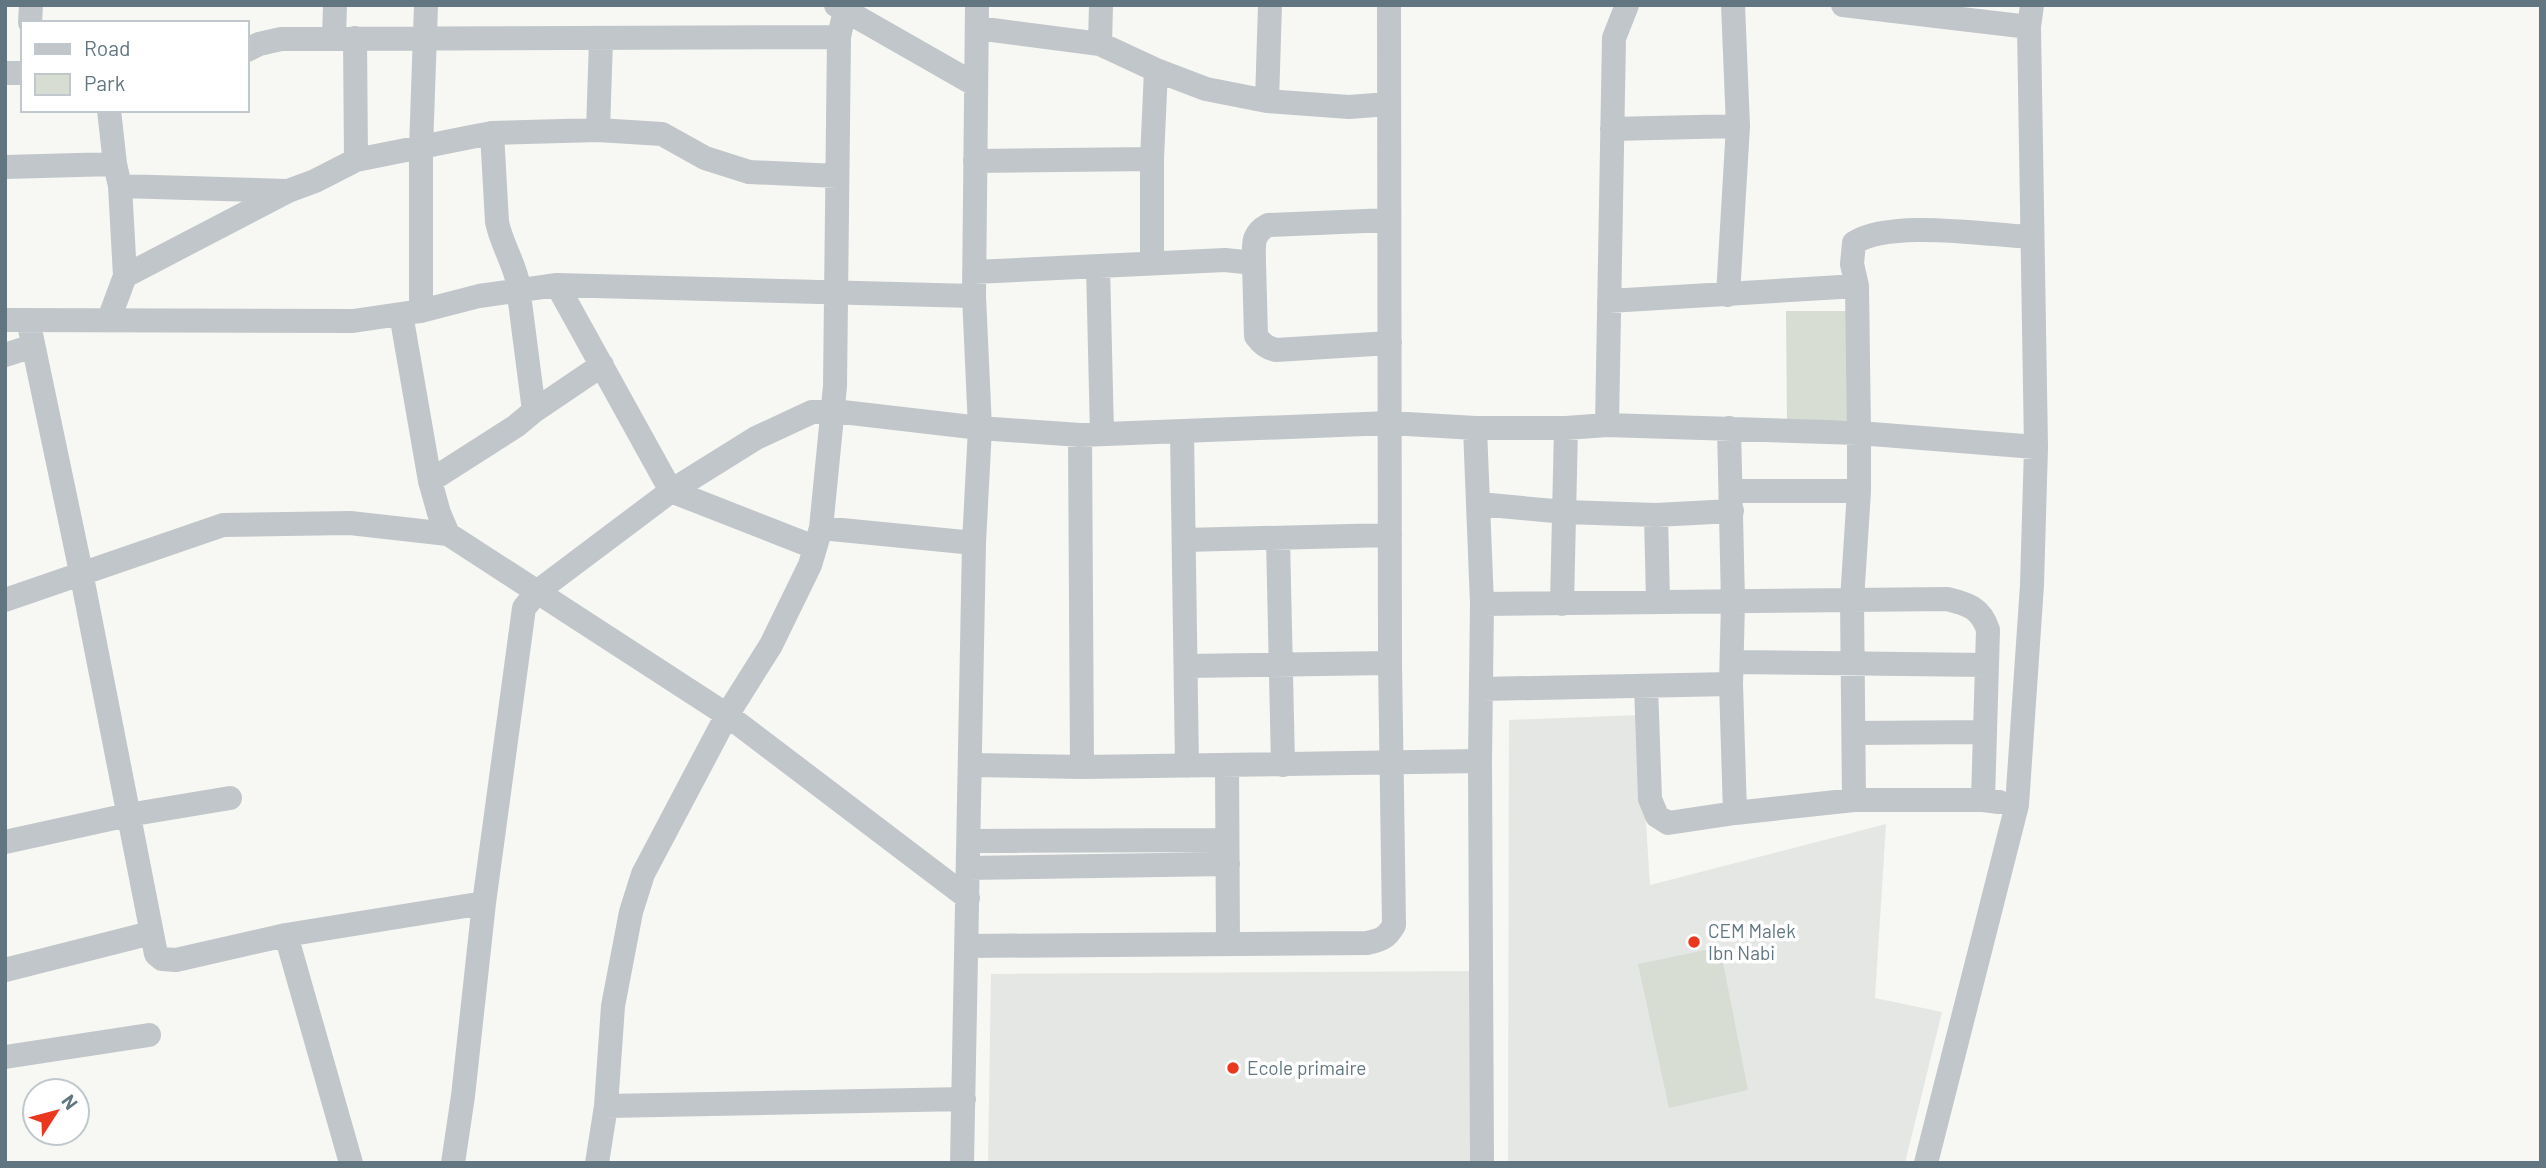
<svg xmlns="http://www.w3.org/2000/svg" width="2546" height="1168" viewBox="0 0 2546 1168" font-family="Barlow,sans-serif">
	<rect width="100%" height="100%" fill="#f7f7f4"/>
	<path fill="#e5e7e5" d="M1639,715L1650,885L1886,824L1875,998L1942,1012L1905,1163H1508L1509,720Z
		M1476,971L1477,1163H988L991,974Z"/>
	<path fill="#d7ddd3" d="M1786,311H1851V420L1787,423Z
		M1720,947L1748,1090L1669,1108L1638,964Z"/>
	<g fill="none" stroke-linecap="round" stroke-linejoin="round">
		<path stroke="#c0c6c9" stroke-width="24" d="M836,5L976,85
			M1843,5L2029,27
			M30,23L31,5
			M977,28L1100,44L1156,70L1206,89L1267,101L1349,107L1389,104
			M334,38L335,5
			M355,38L356,160
			M1100,44L1101,5
			M247,50L259,44L281,39L839,37L846,5
			M5,73H23
			M1267,101L1270,5
			M109,110L115,164L120,186L125,276
			M1612,129L1738,126
			M598,130L662,134L705,158L749,172L837,176
			M975,161L1152,159
			M5,167L115,164
			M120,186L287,191
			M1152,263V159L1156,70
			M1254,263C1254,245 1251,234 1268,225L1389,220
			M1098,266L1102,434
			M974,272L1225,260L1254,263L1256,336C1262,344 1267,348 1276,350L1390,343
			M557,285L671,491L814,547
			M1728,295L1738,126L1733,5
			M1609,301L1857,286
			M421,311V149L426,5
			M401,314L430,481L439,513L448,534
			M109,319L125,276L288,191L315,181L356,160L471,137L492,133L598,130L601,40
			M5,320L353,321L421,311L479,296L557,285L974,296
			M28,320L81,572L156,954L162,959L176,960L286,935L484,903
			M5,355L33,346
			M534,411L602,365
			M1607,425L1614,38L1627,5
			M1475,428L1482,604L1480,761L1482,1163
			M1729,428L1733,602L1731,684L1735,813L1854,800H1983L1999,802
			M1182,432L1187,766
			M1080,435L1082,767
			M430,481L516,426L534,411L517,279C512,259 501,242 497,222L492,133
			M1731,491H1859
			M1479,504L1565,512L1656,515L1732,511
			M1656,515L1658,601
			M821,528L974,543
			M1278,538L1283,765
			M1184,540L1390,535
			M5,600L223,525L350,523L448,534L727,715L968,898
			M1482,604L1947,599C1968,604 1981,608 1988,630L1983,800
			M1562,604L1566,428
			M1732,662L1987,665
			M1186,666L1390,663
			M1646,686L1650,799L1657,816L1668,823L1735,813
			M1481,689L1731,684
			M1855,733L1985,732
			M970,765L1082,767L1480,761
			M1227,765L1228,944
			M1854,800L1852,600L1859,491V433L1857,286L1852,264L1854,243C1889,219 1988,235 2032,237
			M969,841L1227,840
			M5,842L128,815L230,798
			M968,868L1228,864
			M286,935L351,1163
			M967,946L1367,943C1381,940 1387,938 1394,925L1390,663L1389,5
			M5,970L151,933
			M5,1057L149,1035
			M606,1106L964,1099
			M453,1163L463,1096L484,903L524,608L538,591L671,491L756,438L812,412L834,411L980,428L1080,435L1390,423L1475,428H1566L1607,425L1859,433L2036,447
			M597,1163L606,1106L613,1006L631,912L643,874L727,715L771,645L810,565L821,528L835,386L839,37
			M962,1163L974,543L980,428L974,296L977,5
			M1926,1163L2017,805L2032,585L2036,447L2029,27L2032,5"/>
	</g>
	<g fill="#ec371f" stroke="#fff" stroke-width="2.5">
		<circle cx="1694" cy="942" r="7"/>
		<circle cx="1233" cy="1068" r="7"/>
	</g>
	<g text-anchor="middle" stroke-width="7" stroke-linejoin="round" paint-order="stroke">
		<g font-size="19" fill="#617681" stroke="#fff" text-anchor="start">
			<text x="1708" y="938">CEM Malek<tspan x="1708" dy="22">Ibn Nabi</tspan></text>
			<text x="1247" y="1075">Ecole primaire</text>
		</g>
	</g>
	<rect width="2546" height="1168" fill="none" stroke="#617681" stroke-width="14"/>
	<rect x="21" y="21" width="228" height="91" fill="#ffffff" stroke="#c0c8cd" stroke-width="2"/>
	<rect x="35" y="44" width="35" height="10" fill="#c0c6c9" stroke="#c0c8cd" stroke-width="2"/>
	<text x="84" y="56" font-size="21" fill="#617681">Road</text>
	<rect x="35" y="74" width="35" height="21" fill="#d7ddd3" stroke="#c0c8cd" stroke-width="2"/>
	<text x="84" y="91" font-size="21" fill="#617681">Park</text>
	<g transform="translate(56 1112) rotate(54)"><circle r="33" fill="#ffffff" stroke="#c0c8cd" stroke-width="2"/>
	<path d="M0-5L12 26L0 18L-12 26Z" fill="#ec371f"/>
	<text y="-10" font-size="19" font-weight="bold" text-anchor="middle" fill="#617681">N</text>
	</g>
</svg>
